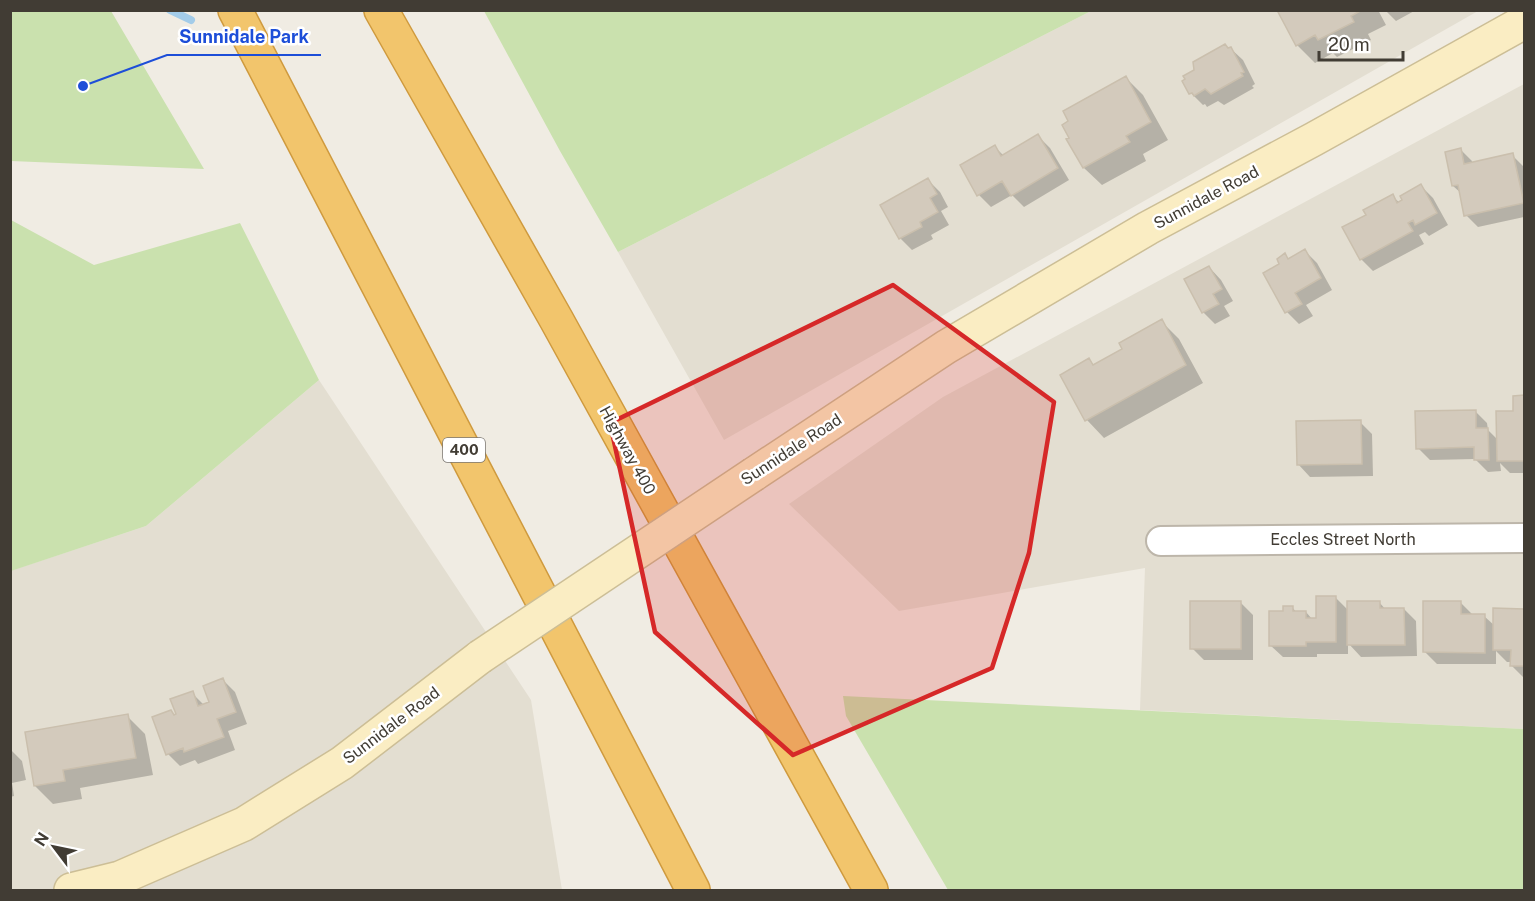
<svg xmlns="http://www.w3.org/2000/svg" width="1535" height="901" viewBox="0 0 1535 901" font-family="'Public Sans',sans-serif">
	<rect width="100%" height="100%" fill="#f0ece3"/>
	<path fill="#e3ded1" d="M1091,11H1478L724,440L618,252Z
		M1524,84V729L1140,710L1145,568L899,611L789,504L943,397Z
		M319,380L531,700L562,890H11L10,571L146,526Z"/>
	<path fill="#cae1ae" d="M111,10V11L204,169L11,161V11Z
		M484,11H1091L618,252L560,151Z
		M11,220L94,265L240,223L319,380L146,526L11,571Z
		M843,696L1524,729V890H948L846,716Z"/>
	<path fill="#0003" d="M1284,10H1378L1386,25L1368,34L1371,40L1337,57L1333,53L1315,63L1297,45Z
		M1385,10H1416L1396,21Z
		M1230,48L1243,60L1255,84L1252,86L1254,88L1224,105L1218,101L1207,107L1205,104L1203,105L1191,93Z
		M1125,77L1143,95L1168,140L1143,154L1146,161L1102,185L1084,168Z
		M1038,136L1050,148L1069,180L1024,207L1012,195L991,207L979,195L995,147L1004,156Z
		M1460,149L1472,161L1473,164L1512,155L1524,167V217L1478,227L1466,215L1461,193L1453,186Z
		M928,180L940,192L948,207L941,211L949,225L931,235L933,239L912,250L900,238L882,205Z
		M1421,186L1433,198L1448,225L1429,236L1425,232L1419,235L1424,244L1373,271L1361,259L1368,215L1392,196L1400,203Z
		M1305,251L1317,263L1332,290L1306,305L1313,316L1299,324L1287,312L1281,264L1285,255L1289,260Z
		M1209,267L1221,280L1233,301L1224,306L1230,316L1215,324L1203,312Z
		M1161,321L1179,339L1203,383L1104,438L1087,420L1062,375L1089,360L1095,366L1125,350Z
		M1514,397H1524V473H1510L1500,463L1501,471L1488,472L1475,459L1430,460L1418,448L1475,411L1487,423L1488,430L1498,440L1514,413Z
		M1360,422L1372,434L1373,476L1310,477L1298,464Z
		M1336,598L1348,610L1379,602L1386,610L1404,609L1416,621L1417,656L1361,657L1348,643V654H1317V657H1283L1270,645L1285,612L1292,607L1297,613L1306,612L1312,619H1317Z
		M1241,603L1253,615V660H1204L1192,648Z
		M1461,603L1473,615L1484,616L1495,626L1524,610V678L1512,666V662H1507L1496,651V664H1437L1425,652Z
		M223,680L235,692L247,724L228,731L235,750L198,764L195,760L180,766L168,754L171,712L175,716L192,693L204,705L211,702Z
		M127,716L145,734L153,775L80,788L82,799L53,804L35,786Z
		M10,749L22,761L26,780L12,783L14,796L10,797Z"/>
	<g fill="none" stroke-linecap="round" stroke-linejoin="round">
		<path stroke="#a3cce9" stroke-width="8" d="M170,10L191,20"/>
	</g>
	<path fill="#d3cabc" stroke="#cabfad" stroke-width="1.5" d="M1281,10H1362L1351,16L1354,22L1318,40L1315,35L1296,46L1278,12Z
		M1225,44L1228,48L1231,47L1244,72L1241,73L1243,76L1211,94L1205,89L1194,96L1192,93L1189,94L1182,81L1185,79L1183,76L1194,70L1193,62Z
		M1126,76L1151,122L1126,136L1130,142L1083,168L1066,139L1069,138L1062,125L1068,121L1063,111Z
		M1038,134L1058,168L1011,196L1002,181L977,196L960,165L995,145L1001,156Z
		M1461,148L1464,164L1513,153L1524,203L1464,216L1458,185L1452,186L1445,152Z
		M928,178L937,194L930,198L938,212L920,222L922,227L899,239L880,205Z
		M1421,184L1437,213L1415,225L1413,220L1408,223L1413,231L1360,260L1342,227L1366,215L1363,210L1393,194L1397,203L1402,200L1400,196Z
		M1305,249L1321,278L1295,293L1302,304L1285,313L1263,273L1279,264L1277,259L1285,253L1288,259Z
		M1209,266L1222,289L1213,294L1219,304L1202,313L1184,279Z
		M1162,319L1186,365L1085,421L1060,375L1089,358L1093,365L1122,349L1119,343Z
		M1524,395V461H1497L1496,411H1513V396Z
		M1476,410V428H1488L1489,460H1474V447L1416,449L1415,411Z
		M1361,420L1362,464L1297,465L1296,421Z
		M1316,596H1336V642H1306V646H1269V611H1283V606H1293V611H1306V618H1316Z
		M1190,601H1241V649H1190Z
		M1347,601H1380V608H1404L1405,645H1347Z
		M1423,601H1461V614H1485V653L1423,652Z
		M1493,608L1524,609V666H1510L1511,650H1493Z
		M223,678L236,712L217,719L224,737L184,752L183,748L166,755L152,717L171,710L174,715L176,714L170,699L193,691L198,706L209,702L203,686Z
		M128,714L136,758L63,770L65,781L34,786L25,732Z"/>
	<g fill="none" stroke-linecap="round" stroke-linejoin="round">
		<defs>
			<path id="street" d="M1161,541L1524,538"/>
			<path id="secondary" d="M754,474L946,347L1148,228L1314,139L1524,22
				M71,890L120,878L244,824L342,763L480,657"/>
			<path id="highway" d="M235,10L693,890
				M381,10L556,319L871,890"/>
		</defs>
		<use href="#street" stroke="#bdb6aa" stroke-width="32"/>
		<use href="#secondary" stroke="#ccbe96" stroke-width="36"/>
		<use href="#highway" stroke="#cf9a3e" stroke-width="36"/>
		<use href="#street" stroke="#fff" stroke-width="28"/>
		<use href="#secondary" stroke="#faedc3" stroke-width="33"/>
		<use href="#highway" stroke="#f2c56c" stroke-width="33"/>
		<defs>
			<path id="secondary-bridge" d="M480,657L754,474"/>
		</defs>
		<use href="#secondary-bridge" stroke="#ccbe96" stroke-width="36" stroke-linecap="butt"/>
		<use href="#secondary-bridge" stroke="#faedc3" stroke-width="33"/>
	</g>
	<path fill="#d62828" fill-opacity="0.2" stroke="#d62828" stroke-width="4.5" stroke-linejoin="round" d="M893,285L1054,402L1029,553L992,668L793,755L655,632L610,423Z"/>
	<g text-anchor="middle" stroke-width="5" stroke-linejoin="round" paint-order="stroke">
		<rect fill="#fff" stroke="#7a7671" stroke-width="1.5" x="443" y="438" width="42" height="24" rx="4.5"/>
		<g font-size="15" font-weight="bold" fill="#413c34">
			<text x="464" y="455">400</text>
		</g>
		<g font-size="16" fill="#413c34" stroke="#fff">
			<text transform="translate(1206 197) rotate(-28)" y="6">Sunnidale Road</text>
			<text transform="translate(791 449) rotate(-33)" y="6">Sunnidale Road</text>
			<text transform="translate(628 450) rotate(61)" y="6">Highway 400</text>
			<text x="1343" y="545">Eccles Street North</text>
			<text transform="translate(391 725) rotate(-37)" y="6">Sunnidale Road</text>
		</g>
	</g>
	<path fill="none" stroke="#1d4ed8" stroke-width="2" d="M83 86L167 55H321"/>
	<circle fill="#1d4ed8" stroke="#fff" stroke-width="2" cx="83" cy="86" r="6"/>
	<g font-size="18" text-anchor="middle" font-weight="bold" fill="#1d4ed8" stroke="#fff" stroke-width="5" stroke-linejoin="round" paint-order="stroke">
		<text x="244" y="43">Sunnidale Park</text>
	</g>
	<rect width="1535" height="901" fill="none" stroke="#413c34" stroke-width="24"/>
	<g transform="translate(54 847) rotate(302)" stroke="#ffffff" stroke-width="4.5" paint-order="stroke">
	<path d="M0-4.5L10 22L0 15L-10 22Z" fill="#413c34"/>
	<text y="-9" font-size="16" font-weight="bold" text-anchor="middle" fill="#413c34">N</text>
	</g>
	<path d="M1319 51v9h84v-9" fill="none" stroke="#413c34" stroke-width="3"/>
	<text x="1328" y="51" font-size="18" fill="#413c34" stroke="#ffffff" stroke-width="4.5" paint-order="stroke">20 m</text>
</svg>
